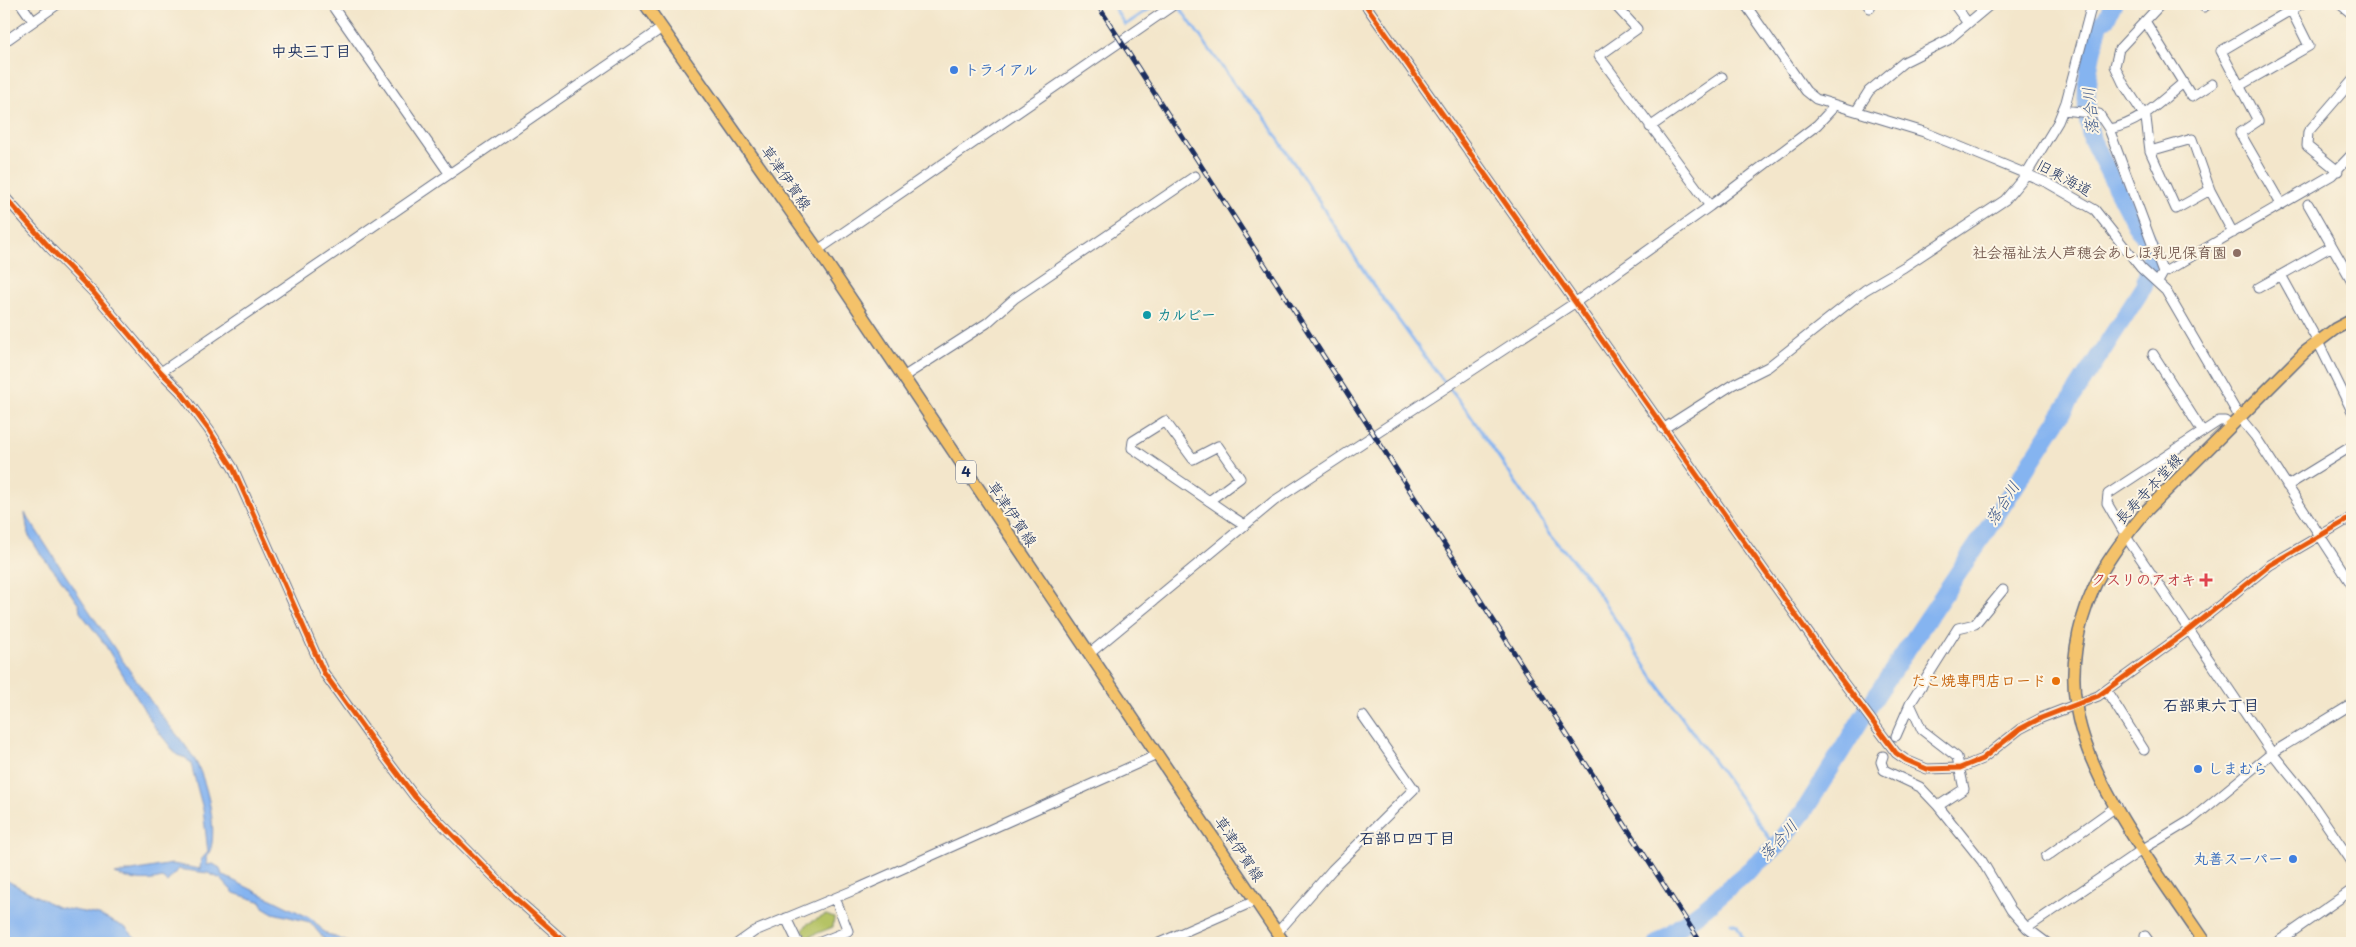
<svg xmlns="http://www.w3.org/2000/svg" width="2356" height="947" viewBox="0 0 2356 947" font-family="'Playpen Sans','Klee One',sans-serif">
	<rect width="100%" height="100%" fill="#fcf5e5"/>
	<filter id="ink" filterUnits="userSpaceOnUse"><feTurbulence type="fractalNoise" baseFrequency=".02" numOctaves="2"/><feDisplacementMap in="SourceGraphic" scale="10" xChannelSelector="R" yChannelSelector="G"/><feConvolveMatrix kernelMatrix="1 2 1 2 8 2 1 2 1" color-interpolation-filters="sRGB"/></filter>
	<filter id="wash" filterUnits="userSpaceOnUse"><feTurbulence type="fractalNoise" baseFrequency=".0096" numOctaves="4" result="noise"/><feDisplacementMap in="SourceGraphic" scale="20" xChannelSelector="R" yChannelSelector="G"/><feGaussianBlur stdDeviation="1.12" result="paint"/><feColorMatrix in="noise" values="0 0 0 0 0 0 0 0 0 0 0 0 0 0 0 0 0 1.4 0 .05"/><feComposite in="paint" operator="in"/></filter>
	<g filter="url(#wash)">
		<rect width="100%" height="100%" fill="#f3e6cb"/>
		<path fill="#b5c365" stroke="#687962" d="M826,915L834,918L833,927L808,937L803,930L807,924Z"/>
		<path fill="#85b4f0" stroke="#5072a7" d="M25,513C67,578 110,643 154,706C166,723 182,739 193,757C206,776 222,840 206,858L207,865L213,864L220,868L222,875L312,919L325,933L350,943H324L315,940L324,939L310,922L273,913L263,907L262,902L234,893L221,879L208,873L178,869L167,882L162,878C145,883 131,880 115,874L172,864L200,869L201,860L208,852L203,809L191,764L186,758L177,755L154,726L104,643L80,612L79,605L57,574L41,555L28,534Z
			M4,879L57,907L99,915L126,928L141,943H4Z"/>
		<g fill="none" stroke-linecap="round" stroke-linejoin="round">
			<path stroke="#85b4f0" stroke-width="3" d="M1112,4L1125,25L1157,4
				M1177,4L1243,96L1262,114L1371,282L1428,361L1468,412L1552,536L1591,582L1656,682L1776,847
				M1731,923L1737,925L1745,943"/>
			<path stroke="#85b4f0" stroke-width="18" d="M1658,943L1706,907L1776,847L1804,811L1877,694L1983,536L2144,286C2150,266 2156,244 2137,228L2092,140C2081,100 2088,62 2100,23L2106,19L2113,4"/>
		</g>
	</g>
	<g filter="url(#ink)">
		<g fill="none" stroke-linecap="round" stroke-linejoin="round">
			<defs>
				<path id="minor" d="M21,4L33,21
					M331,4L449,173
					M1365,4L1840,678L1896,753L1906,760L1927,769L1960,768L1982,759L2020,729L2041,718L2098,696L2189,630L2270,565L2352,517
					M1614,4L1637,29L1599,56L1710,206
					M1745,4L1806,91L1816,99L1924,132L1985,157L2048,183L2095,210L2141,268L2166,291L2240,418L2255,436L2352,585
					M1867,4L1870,8
					M1954,4L1967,22
					M2161,4L2119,49L2115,66L2123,83L2146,118L2150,151L2176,209L2210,190
					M2202,4L2204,7L2208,4
					M2340,4L2352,14
					M2145,21L2192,97L2212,84
					M4,42L58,4
					M2239,86L2309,46L2291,10
					M1857,110L1869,91L1904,62L1948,40L1991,4
					M2063,110L2099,114L2109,129C2139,124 2160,102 2183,83
					M1650,127L1722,77
					M2109,129L2163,273
					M2150,151L2192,139L2210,190L2233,233
					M2338,171L2307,146L2308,132L2352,81
					M4,196L50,248L94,293L161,372L180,391L209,430L233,468L324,673L372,740L415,797L512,895L566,943
					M2281,204L2240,133L2258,121L2221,51L2301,4
					M2308,204L2352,281
					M818,250L1175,4
					M2281,275L2318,342L2352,411
					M2158,282L2163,273L2332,175L2352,154
					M2258,288L2332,246
					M2153,354L2202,431
					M161,372L662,28
					M903,377L987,323L1015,298L1195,176
					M2230,427L2225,421H2219L2108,494L2107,503L2129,541L2272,753L2307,796L2352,862
					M1663,429L1732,385L1768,367L1865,290L1904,267L2005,200L2026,175L2058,122L2066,102L2092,4
					M2287,486L2352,446
					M1209,501L1240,478L1218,446L1193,459L1165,421L1133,441L1132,448L1231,516L1245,525
					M2003,590L1975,624L1958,628L1910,704L1922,730L1957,757L1964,789L1938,806L1982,861L2011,910L2027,928L2047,943
					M1089,654L1274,501L1576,302L1710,206L1817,125L1831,110L1833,105
					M2106,690L2144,750
					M1896,736L1910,704
					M1883,756L1881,762L1884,770L1920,787L1938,806
					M2046,857L2117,806
					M786,918L798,943
					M2027,928L2143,849L2191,820L2272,753L2352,704
					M1277,933L1332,870L1414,789L1363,716
					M2145,936L2150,943
					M738,943L755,931L859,888L1157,755
					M818,943L848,931L835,898
					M1159,943L1255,901
					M2276,943L2352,890"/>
				<path id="major" d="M645,4L818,250L1284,943
					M2205,943C2162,878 2086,782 2076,705C2070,667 2077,626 2093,590C2105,561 2126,536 2145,512L2305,352L2335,329L2352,320"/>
			</defs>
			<use href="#minor" stroke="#676f84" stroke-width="11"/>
			<use href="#major" stroke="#676f84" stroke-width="14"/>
			<use href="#minor" stroke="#fff" stroke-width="9"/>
			<use href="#major" stroke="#f4c26a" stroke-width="11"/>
			<defs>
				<path id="rail" d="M1097,4L1701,943"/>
			</defs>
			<use href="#rail" stroke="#1b2f5e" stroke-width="5"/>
			<use href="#rail" stroke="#fcf5e5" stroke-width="3" stroke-dasharray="9" stroke-linecap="butt"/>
			<defs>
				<path id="cycleway" d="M1365,4L1840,678L1896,753L1906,760L1927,769L1960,768L1982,759L2020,729L2041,718L2098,696L2189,630L2270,565L2352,517
					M4,196L50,248L94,293L161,372L180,391L209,430L233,468L324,673L372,740L415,797L512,895L566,943"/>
			</defs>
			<use href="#cycleway" stroke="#fcf5e5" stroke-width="8"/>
			<use href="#cycleway" stroke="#e8590c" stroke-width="5"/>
		</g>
	</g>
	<g fill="#3f7fe0" stroke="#fcf5e5" stroke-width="2">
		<circle cx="954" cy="70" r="5"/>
		<circle cx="2198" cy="769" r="5"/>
		<circle cx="2293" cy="859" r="5"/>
	</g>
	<circle fill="#8d6e63" stroke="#fcf5e5" stroke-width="2" cx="2237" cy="253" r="5"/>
	<circle fill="#0f9aa8" stroke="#fcf5e5" stroke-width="2" cx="1147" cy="315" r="5"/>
	<path fill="#e0444e" stroke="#fcf5e5" stroke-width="2" d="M2203.5 572.5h5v5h5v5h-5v5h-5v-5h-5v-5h5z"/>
	<circle fill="#e8710a" stroke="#fcf5e5" stroke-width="2" cx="2056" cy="681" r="5"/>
	<g text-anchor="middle" stroke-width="4" stroke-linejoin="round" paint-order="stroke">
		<rect fill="#fcf5e5" stroke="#5e6a86" stroke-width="1" x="956" y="460.5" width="20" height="23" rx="4"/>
		<g font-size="14" font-weight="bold" fill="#1b2f5e">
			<text x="966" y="477">4</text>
		</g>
		<g font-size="15" font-weight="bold" fill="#366cbe" stroke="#fcf5e5" text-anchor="start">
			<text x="964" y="75">トライアル</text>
			<text x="2208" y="774">しまむら</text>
			<text x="2283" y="864" text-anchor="end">丸善スーパー</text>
		</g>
		<g font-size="15" fill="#1b2f5e" stroke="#fcf5e5">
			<text transform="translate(786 178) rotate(55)" y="5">草津伊賀線</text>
			<text transform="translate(2064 178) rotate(28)" y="5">旧東海道</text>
			<text transform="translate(2149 489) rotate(-47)" y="5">長寿寺本堂線</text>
			<text transform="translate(1012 514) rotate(56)" y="5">草津伊賀線</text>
			<text transform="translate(1239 849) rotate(56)" y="5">草津伊賀線</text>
		</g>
		<g font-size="15" font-weight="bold" fill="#785e54" stroke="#fcf5e5" text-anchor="end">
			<text x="2227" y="258">社会福祉法人芦穂会あしほ乳児保育園</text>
		</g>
		<g font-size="15" font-weight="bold" fill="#0d838f" stroke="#fcf5e5" text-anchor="start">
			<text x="1157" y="320">カルビー</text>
		</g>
		<g font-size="15" font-weight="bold" fill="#be3a42" stroke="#fcf5e5" text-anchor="end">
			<text x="2196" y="585">クスリのアオキ</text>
		</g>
		<g font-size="15" font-weight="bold" fill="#c56008" stroke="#fcf5e5" text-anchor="end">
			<text x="2046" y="686">たこ焼専門店ロード</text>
		</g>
		<g font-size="16" font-weight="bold" fill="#1b2f5e" stroke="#fcf5e5">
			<text x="311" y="57">中央三丁目</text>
			<text x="2211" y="711">石部東六丁目</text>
			<text x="1407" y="844">石部口四丁目</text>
		</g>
		<g font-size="16" font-style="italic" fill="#3b578a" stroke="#fcf5e5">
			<text transform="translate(2090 111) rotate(-95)" y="6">落合川</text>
			<text transform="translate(2002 503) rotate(-57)" y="6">落合川</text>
			<text transform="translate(1778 840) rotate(-47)" y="6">落合川</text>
		</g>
	</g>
	<rect width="2356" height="947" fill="none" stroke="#fcf5e5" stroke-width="20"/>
</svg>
